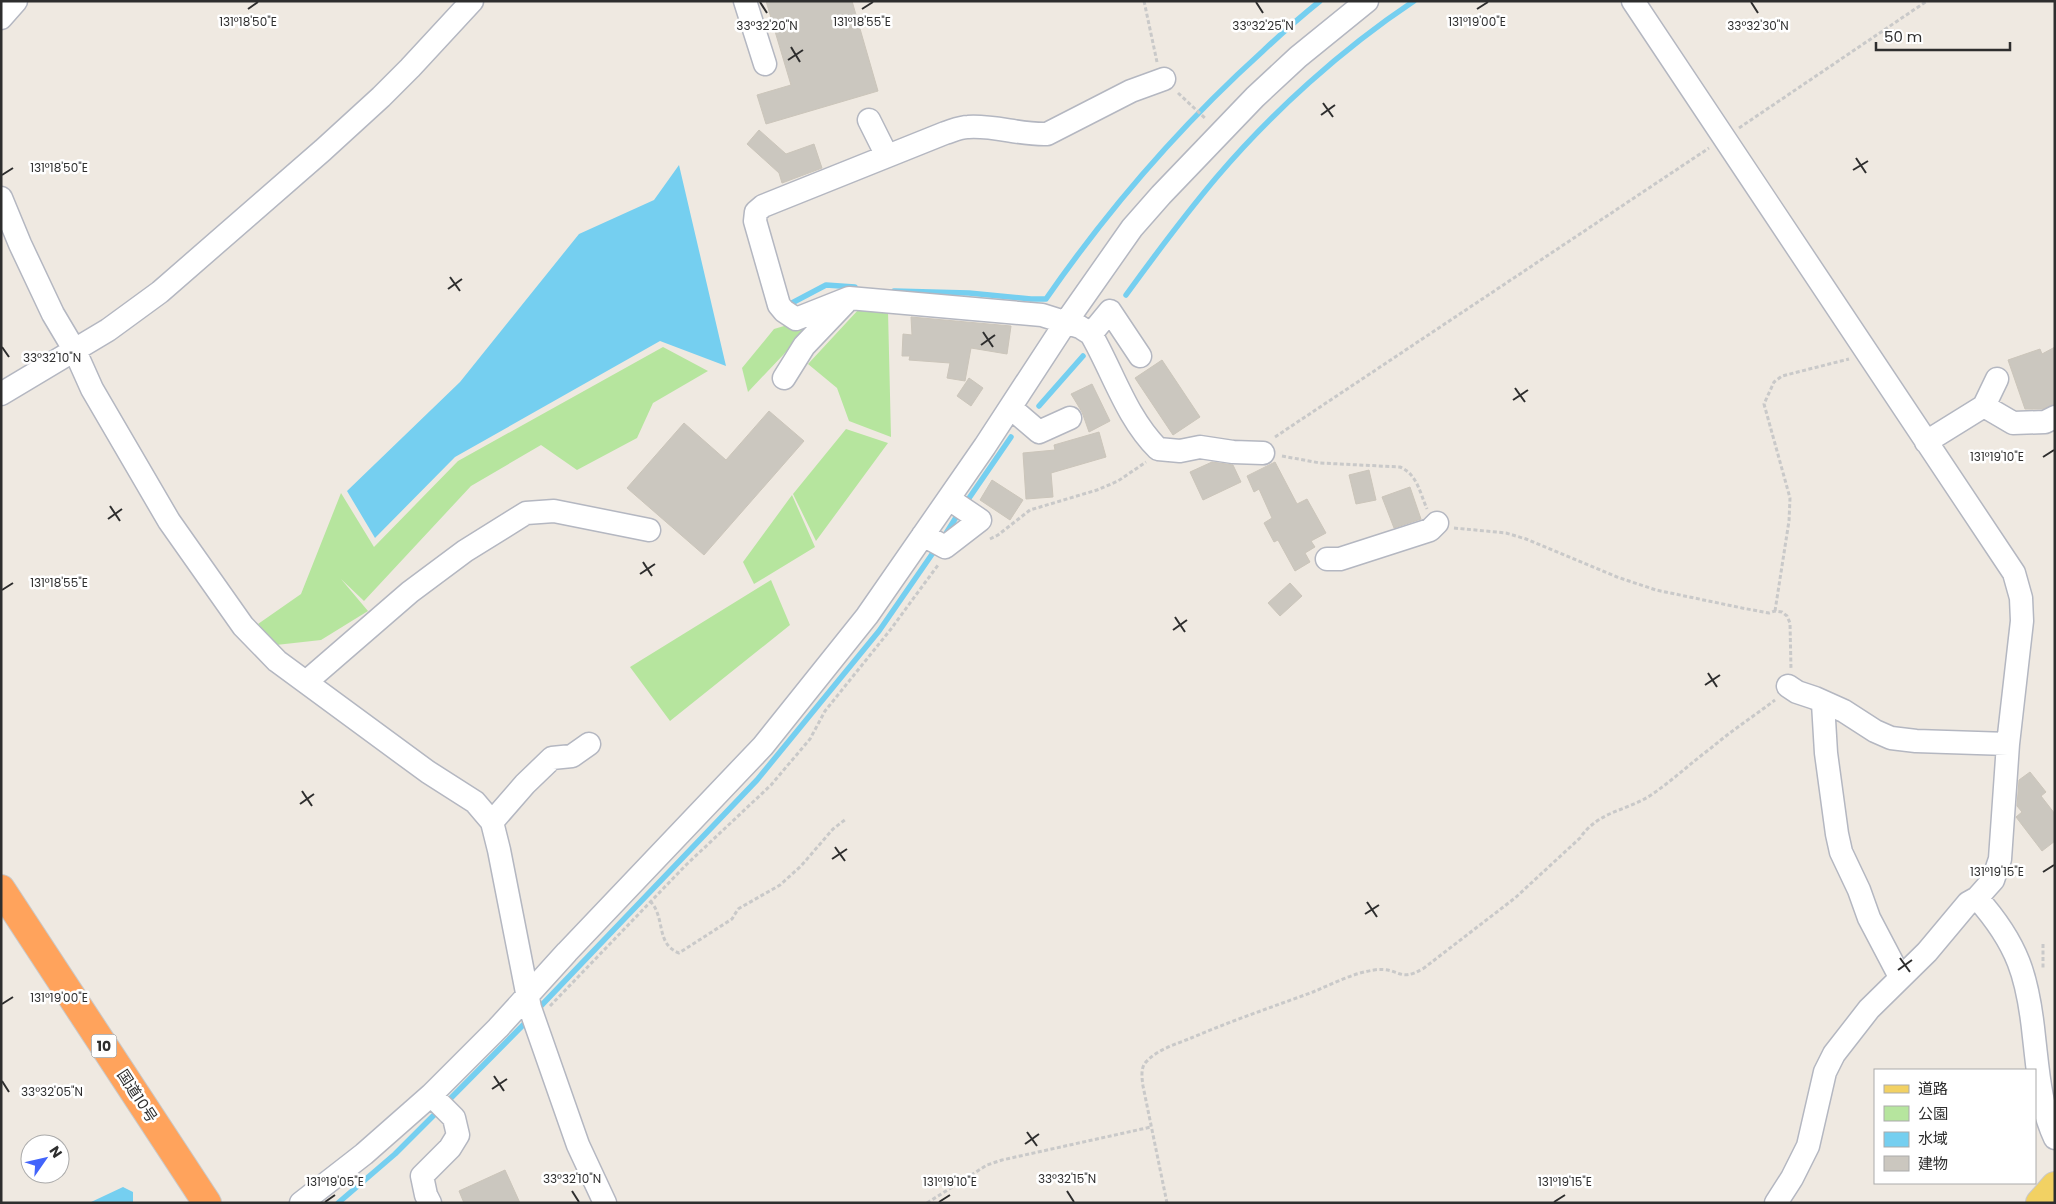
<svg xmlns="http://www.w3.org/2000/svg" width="2056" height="1204" viewBox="0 0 2056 1204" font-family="Poppins,'Noto Sans JP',sans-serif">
	<rect width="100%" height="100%" fill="#efe9e1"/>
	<path fill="#b6e59e" d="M859,309L888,311L891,437L849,421L837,388L808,364Z
		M821,315L748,392L742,368L774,329Z
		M663,347L708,371L653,403L637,438L577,470L541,445L471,486L364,601L341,579L368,611L321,640L276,645L258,624L301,594L341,493L374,547L458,461Z
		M846,429L888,443L816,541L793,494Z
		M792,495L815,547L754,584L743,562Z
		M771,580L790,625L670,721L630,667Z"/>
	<path fill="#75cff0" d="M679,165L726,366L660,341L455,457L375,538L347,491L460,382L579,234L654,200Z
		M123,1187L133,1192V1203H89Z"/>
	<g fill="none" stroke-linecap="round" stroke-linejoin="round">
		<path stroke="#75cff0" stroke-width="5.5" d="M894,291L969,293L1031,299H1046C1109,208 1180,126 1263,51C1281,34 1300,17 1320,1
			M1126,295C1155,255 1184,216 1216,178C1272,112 1342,49 1414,1
			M790,304L826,285L855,287
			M1039,406L1083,356
			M965,504L1011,437
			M945,535L960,511
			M537,1010L757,780L879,631L937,547
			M446,1103L529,1019
			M338,1203L395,1154L439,1110"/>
	</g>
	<path fill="#cbc7bf" stroke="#cbc5ba" d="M766,1H852L878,91L766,124L757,95L791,85Z
		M759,130L786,154L814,144L822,168L782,183L779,173L747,144Z
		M911,317L1011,326L1007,354L971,348L965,381L947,378L950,363L909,360L910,356H902L903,334L912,335Z
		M2055,347V404L2042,409H2025L2008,360L2040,349L2042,354Z
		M1162,360L1200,417L1173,435L1135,378Z
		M969,378L983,388L971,406L957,396Z
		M1092,384L1110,421L1089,432L1082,412L1071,394Z
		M769,411L804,441L704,555L627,488L684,423L726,460Z
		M1099,432L1106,457L1051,473L1053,497L1026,499L1023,453L1055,450L1054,445Z
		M1212,462L1233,465L1241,482L1203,500L1190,472Z
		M1275,462L1297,504L1307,499L1326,533L1311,541L1315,547L1305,553L1310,562L1295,571L1278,540L1274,542L1264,523L1272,518L1259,489L1254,492L1247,476Z
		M1369,470L1376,500L1356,504L1349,475Z
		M992,480L1023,500L1010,520L980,500Z
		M1410,487L1421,519L1394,528L1382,497Z
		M1290,583L1302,596L1280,616L1268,603Z
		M2030,772L2046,792L2041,796L2055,814V841L2042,851L2016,817L2022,812L2017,806L2019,780Z
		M505,1170L520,1203H464L459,1191Z"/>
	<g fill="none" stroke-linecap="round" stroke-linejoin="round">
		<defs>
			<path id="minor" d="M745,1L765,64
				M1633,1L2014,573L2021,598L2022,621L2008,744L2000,859L1993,880L1977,898L1968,903L1927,952L1869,1009L1834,1054L1825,1072L1808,1146L1792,1178L1776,1203
				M1,18L16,1
				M1164,79L1131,91L1047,134C1020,135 994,125 968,127C960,127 952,131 945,133L763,206L756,212L755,221L779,305L784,311L796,319L849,298L1042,315L1080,327L1091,334C1113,372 1126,417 1158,449L1180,451L1200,447L1233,452L1263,453
				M869,120L887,156
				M1,198L20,244L53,314L75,351L92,389L169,521L243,626L277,661L428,772L475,802L492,822L499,850L530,1008L578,1145L605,1203
				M1091,334L1110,311L1140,356
				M784,378L804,346L845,303
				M1,394L108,330L160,292L323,150L381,97L410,68L472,1
				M1984,406L2013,423L2045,422L2055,417
				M1011,408L1039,432L1070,418
				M1926,442L1984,406L1997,379
				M923,535L945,547L980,520L949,499
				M1327,559H1340L1430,530L1437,523
				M306,682L410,592L465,551L526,513L554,511L649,530
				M1788,686L1797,692L1815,698L1844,711L1875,731L1891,738L1916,741L2008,744
				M1823,703L1826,753L1837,834L1841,852L1859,890L1869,918L1900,977
				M492,822L525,784L552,758L572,756L589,744
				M1977,898C2018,944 2028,977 2034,1037C2038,1071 2040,1106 2055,1138
				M301,1203L364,1154L431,1095L498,1028L567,952L763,746L867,616L985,446L1066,322L1132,228L1161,195L1255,97L1298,57L1367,1
				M430,1203L426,1195L422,1176L450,1148L458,1135L454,1118L431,1095"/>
			<path id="major" d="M2040,1203L2055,1186"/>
			<path id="highway" d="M1,889L207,1203"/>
		</defs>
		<use href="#minor" stroke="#b4b7c1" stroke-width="25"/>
		<use href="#major" stroke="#c9c9c9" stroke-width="30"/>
		<use href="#highway" stroke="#c9c9c9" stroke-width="30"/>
		<path stroke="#c9c9c9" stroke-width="3" stroke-dasharray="4 2.5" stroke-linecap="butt" d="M1144,1L1157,62
			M1178,93L1206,119
			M1739,128L1927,1
			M1275,437L1709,148
			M1282,456L1320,463L1400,467C1417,474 1420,493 1427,509
			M1454,528L1506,533L1526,539L1617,577L1656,590L1742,608L1769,613L1775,611L1782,612L1787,616L1790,623L1791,669
			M990,539L998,535L1030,510L1097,490L1118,481L1146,462
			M1775,611L1789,521L1790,498L1764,404L1774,382L1782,376L1849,359
			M650,901C666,917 655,944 679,953L732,919L738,909L780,885L801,866L833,829L846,819
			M2043,944V970
			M550,1006L686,865L771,785L810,739L825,711L891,629L938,565
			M927,1203L987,1165L1002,1160L1151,1127
			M1167,1203L1143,1086C1142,1078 1140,1067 1147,1061C1158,1049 1177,1044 1191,1038C1231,1021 1272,1007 1313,992C1332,984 1353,973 1374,970C1399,966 1398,984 1424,968L1515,898L1580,838C1599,810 1629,811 1654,793C1674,779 1691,763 1711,748C1731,731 1754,716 1775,700"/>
		<use href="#minor" stroke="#fff" stroke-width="22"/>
		<use href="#major" stroke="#f2d163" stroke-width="28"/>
		<use href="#highway" stroke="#ffa35c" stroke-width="28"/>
	</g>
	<path fill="none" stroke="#2e2e2e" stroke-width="2" d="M760,2L767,13M1256,2L1263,13M1751,2L1758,13M248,9L258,2M862,9L873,2M1477,9L1488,2M791,47L800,62M788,60L803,50M1323,103L1333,117M1321,115L1335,105M1856,158L1866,173M1853,170L1868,161M2,175L13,168M450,277L460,291M448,289L462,279M983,332L993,347M981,345L995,335M2,347L9,357M1515,388L1525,402M1513,400L1528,390M2043,457L2054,450M110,506L120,521M108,519L122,509M643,562L652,576M640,574L655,564M2,590L13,583M1175,617L1185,632M1173,630L1187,620M1708,673L1717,687M1705,685L1720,675M302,791L312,806M300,804L314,794M835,847L845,861M832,859L847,849M2043,872L2054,865M1367,902L1377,917M1365,914L1379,905M1900,958L1910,972M1898,970L1912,960M2,1004L13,997M494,1076L504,1091M2,1081L9,1092M492,1089L507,1079M1027,1132L1037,1146M1025,1144L1039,1134M572,1191L579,1202M1067,1191L1074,1202M325,1202L335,1195M939,1202L950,1195M1554,1202L1565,1195"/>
	<g text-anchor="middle" stroke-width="5" stroke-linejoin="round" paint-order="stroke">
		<rect fill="#fff" stroke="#6d6d6d" stroke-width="1" x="91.5" y="1034.5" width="25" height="23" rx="4"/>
		<g font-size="14" font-weight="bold" fill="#2e2e2e">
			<text x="104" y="1051">10</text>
		</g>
		<g font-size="15" fill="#2e2e2e" stroke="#fff">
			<text transform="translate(137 1096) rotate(57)" y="5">国道10号</text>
		</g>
	</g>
	<g font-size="12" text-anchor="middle" fill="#2e2e2e" stroke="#fff" stroke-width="5" stroke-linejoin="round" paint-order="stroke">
		<text x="248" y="26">131°18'50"E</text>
		<text x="862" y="26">131°18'55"E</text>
		<text x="1477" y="26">131°19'00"E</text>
		<text x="767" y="30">33°32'20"N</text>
		<text x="1263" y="30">33°32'25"N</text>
		<text x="1758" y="30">33°32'30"N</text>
		<text x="59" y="172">131°18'50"E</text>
		<text x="52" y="362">33°32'10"N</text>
		<text x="1997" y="461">131°19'10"E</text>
		<text x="59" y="587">131°18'55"E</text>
		<text x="1997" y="876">131°19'15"E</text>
		<text x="59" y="1002">131°19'00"E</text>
		<text x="52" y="1096">33°32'05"N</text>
		<text x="572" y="1183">33°32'10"N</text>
		<text x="1067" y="1183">33°32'15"N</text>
		<text x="335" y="1186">131°19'05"E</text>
		<text x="950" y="1186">131°19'10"E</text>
		<text x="1565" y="1186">131°19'15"E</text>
	</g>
	<rect width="2056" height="1204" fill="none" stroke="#2e2e2e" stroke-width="5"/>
	<rect x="1874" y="1069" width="162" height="115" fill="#ffffff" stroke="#ababab"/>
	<rect x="1884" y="1085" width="25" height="8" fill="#f2d163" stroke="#ababab"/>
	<text x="1918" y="1094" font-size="15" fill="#2e2e2e">道路</text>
	<rect x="1884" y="1106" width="25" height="15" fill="#b6e59e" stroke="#ababab"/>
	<text x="1918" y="1119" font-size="15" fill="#2e2e2e">公園</text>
	<rect x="1884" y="1132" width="25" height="15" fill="#75cff0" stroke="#ababab"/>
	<text x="1918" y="1144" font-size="15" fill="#2e2e2e">水域</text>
	<rect x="1884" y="1156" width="25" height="15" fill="#cbc7bf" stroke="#ababab"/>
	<text x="1918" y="1169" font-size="15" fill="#2e2e2e">建物</text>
	<g transform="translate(45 1159) rotate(56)"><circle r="24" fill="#ffffff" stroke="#ababab"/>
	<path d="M0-4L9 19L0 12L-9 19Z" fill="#4264fb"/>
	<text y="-8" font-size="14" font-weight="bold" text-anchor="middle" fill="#2e2e2e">N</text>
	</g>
	<path d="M1876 42v8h134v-8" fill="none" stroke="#2e2e2e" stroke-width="2.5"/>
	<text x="1884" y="42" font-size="15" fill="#2e2e2e" stroke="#ffffff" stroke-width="4" paint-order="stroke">50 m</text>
</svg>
